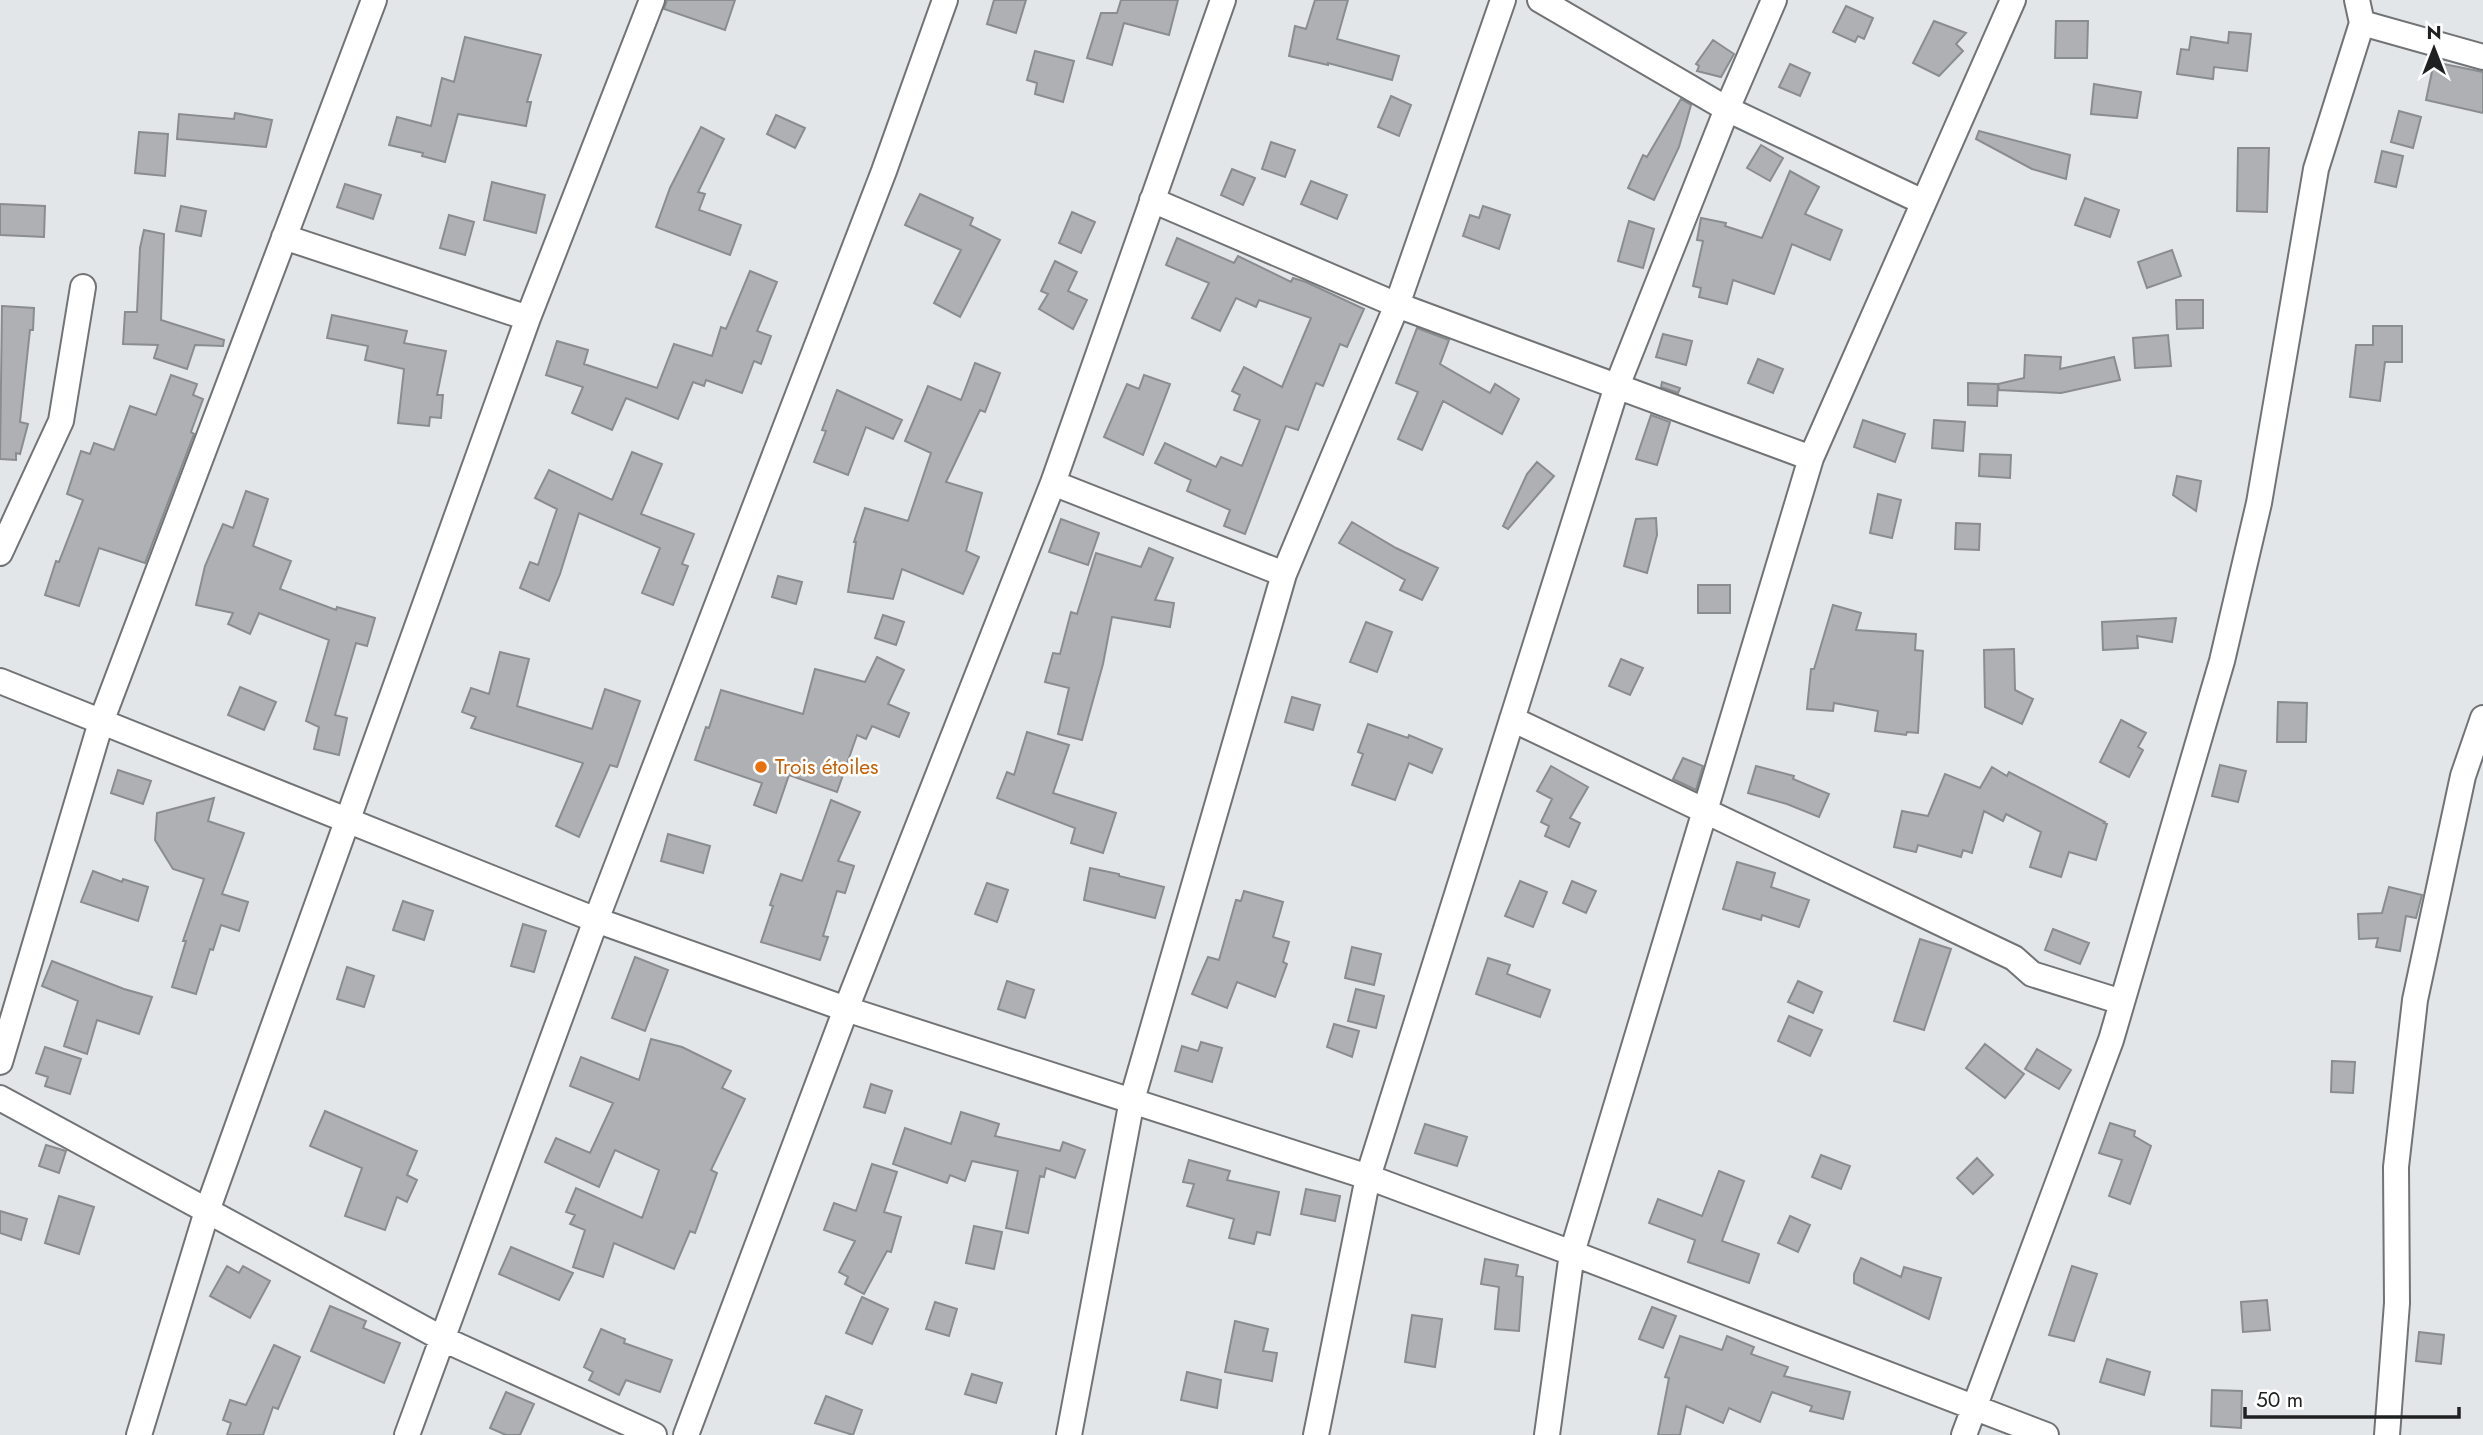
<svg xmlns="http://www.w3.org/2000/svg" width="2483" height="1435" viewBox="0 0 2483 1435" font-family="Jost,sans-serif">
	<rect width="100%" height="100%" fill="#e3e6e9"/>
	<path fill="#aeb0b3" stroke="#8a8d8f" stroke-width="2" d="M667,0H735L725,30L664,9Z
		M994,0H1026L1016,33L987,24Z
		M1121,0H1178L1169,35L1124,23L1112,65L1087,58L1101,13H1117Z
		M1315,0H1348L1337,39L1399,56L1392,80L1328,63V65L1289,56L1295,26L1306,29Z
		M1846,6L1873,18L1864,39L1858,36L1855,42L1833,32Z
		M1934,21L1966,33L1956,44L1963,51L1939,76L1913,63Z
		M2056,21H2088L2087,58H2055Z
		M2229,32L2251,34L2247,71L2214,67L2213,79L2177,74L2181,49L2189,50L2191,37L2228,43Z
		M465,37L541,55L527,102H531L526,126L458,114L445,162L422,156L423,153L389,145L397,117L431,126L442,78L454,82Z
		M1713,40L1734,54L1721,77L1697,71L1699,66L1696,64Z
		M1035,51L1074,61L1063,102L1035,94L1037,83L1027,80Z
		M2434,62L2483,72V113L2426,100Z
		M1790,64L1810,73L1800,96L1779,87Z
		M2094,84L2141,92L2137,118L2091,114Z
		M1391,96L1411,105L1399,136L1378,127Z
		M1681,99L1691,105L1679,147L1654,200L1628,188L1643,155L1647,157Z
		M2399,111L2421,117L2413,148L2391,142Z
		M235,113L272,120L266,147L177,139L179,114L234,119Z
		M776,115L805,128L795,148L767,134Z
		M701,127L724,139L698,192L705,194L699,210L741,225L730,255L656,227L670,188Z
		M1979,131L2070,155L2066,179L2032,169L1976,139Z
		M139,132L168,134L165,176L135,173Z
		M1271,142L1295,150L1285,177L1262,169Z
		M1761,145L1783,158L1770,181L1747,168Z
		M2238,148H2269L2267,212L2237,211Z
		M2382,151L2403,156L2396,187L2375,182Z
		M1232,169L1255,178L1243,205L1221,195Z
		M1790,171L1819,187L1805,214L1842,230L1830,260L1792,244L1774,294L1733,280L1727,304L1699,297L1701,288L1693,286L1703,241L1697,240L1701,218L1726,223L1725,226L1762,238Z
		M1311,181L1347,195L1337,219L1301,204Z
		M492,182L545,195L536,233L484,220Z
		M345,184L381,195L373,219L337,207Z
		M920,194L973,218L970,225L1000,240L960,317L934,303L961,250L905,225Z
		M2085,198L2119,210L2110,237L2075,225Z
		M0,204L45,206L44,237L0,235Z
		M181,206L206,211L201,236L176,231Z
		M1483,206L1510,215L1499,249L1463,236L1470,215L1479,218Z
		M1072,212L1095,222L1081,253L1059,243Z
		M449,215L474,222L465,255L440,248Z
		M1629,221L1654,229L1643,268L1618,261Z
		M144,230L164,234L161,320L224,340L223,346L195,345L187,369L154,358L158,345L123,344L125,312H137L140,248Z
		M1177,238L1234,263L1238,256L1291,282L1293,278L1306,282L1364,309L1347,347L1340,344L1323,386L1316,383L1298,430L1286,426L1245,534L1224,526L1230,510L1187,491L1191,480L1155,463L1165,443L1216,467L1221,457L1242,466L1260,420L1234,410L1240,395L1232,391L1244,367L1282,387L1311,318L1259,300L1256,307L1236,298L1220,331L1192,318L1209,283L1166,265Z
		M2172,250L2181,276L2147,288L2138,262Z
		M1055,261L1077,272L1068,291L1087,300L1073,329L1039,309L1048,294L1041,291Z
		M750,271L777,282L757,331L771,336L761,364L754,361L742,393L706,380L704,386L693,382L678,419L626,398L612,430L572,413L583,387L546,375L557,341L588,350L584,364L657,388L674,344L712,356L721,327L726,329Z
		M2176,300H2203V328L2177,329Z
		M2,306L34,308L33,330H30L20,422L28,424L20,454L16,453V460L0,459Z
		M332,315L407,331L404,343L446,351L437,395H443L441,418L430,417L429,426L398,423L404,369L365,360L368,346L327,338Z
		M2373,326H2402V362H2385L2380,401L2350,397L2356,345H2373Z
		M1417,328L1449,340L1440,364L1490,393L1495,384L1519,399L1502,434L1443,401L1422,450L1398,439L1418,392L1396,383Z
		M1663,334L1692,341L1686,365L1656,357Z
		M2168,335L2171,366L2135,368L2133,338Z
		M2025,355L2061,357L2060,369L2114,357L2120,380L2061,393L1999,390L1998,384L2024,378Z
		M1758,359L1783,369L1773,393L1748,383Z
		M975,363L1000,373L985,412L980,410L946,482L982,493L966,551L979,557L963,594L902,569L893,599L848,592L856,542H854L865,508L908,521L931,453L905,441L928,386L961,400Z
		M171,375L197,384L193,395L203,399L191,432L194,434L145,563L99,548L79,606L45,595L56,561L59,562L83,500L67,494L81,451L90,454L94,443L114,450L130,406L156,415Z
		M1144,375L1170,384L1143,455L1104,437L1127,384L1139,389Z
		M1662,382L1680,388L1678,393L1661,387Z
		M1968,383L1998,384L1997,406L1968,405Z
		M837,390L902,420L893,439L866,427L848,475L814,462L826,431L822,430Z
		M1651,415L1670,422L1657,465L1636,459Z
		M1863,420L1905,434L1895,462L1854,447Z
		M1934,420L1965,422L1963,451L1932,448Z
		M632,452L662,464L641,514L694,534L682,564L688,566L673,605L642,593L660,548L579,513L560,574L549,601L520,588L530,562L538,565L557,509L535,498L549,470L612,500Z
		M1980,454L2011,455L2010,478L1979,476Z
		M1537,462L1554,476L1508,529L1503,526L1527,474Z
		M2177,476L2201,481L2196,511L2173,495Z
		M246,491L268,499L253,546L291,561L280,589L336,610L337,607L375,618L367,646L356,643L335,715L347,718L339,755L314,749L319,727L306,721L329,640L259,613L250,634L228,624L233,613L196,605L205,566L223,524L233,528Z
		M1878,494L1901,500L1892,538L1870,533Z
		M1656,518L1657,535L1647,573L1624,566L1636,519Z
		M1061,519L1099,533L1088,565L1049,552Z
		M1352,522L1396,548L1438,568L1422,600L1400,590L1405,580L1339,543Z
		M1956,523L1980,524L1979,550L1955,549Z
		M1149,548L1173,558L1155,600L1174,603L1170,627L1112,617L1103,664L1082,740L1058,734L1069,688L1045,682L1053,653L1060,654L1071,612L1077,614L1096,553L1141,567Z
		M778,576L802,582L796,604L772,597Z
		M1698,585H1730V613H1698Z
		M1833,605L1861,613L1856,630L1916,634L1915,650L1923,651L1918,733L1907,732L1906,735L1875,731L1878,711L1834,703L1833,711L1807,709L1811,669H1814Z
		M883,615L904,622L896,645L875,638Z
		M2176,618L2172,642L2137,636L2138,648L2103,650L2102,622Z
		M1366,622L1392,632L1377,672L1350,662Z
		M2014,649L2015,690L2033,699L2022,724L1985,707L1984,650Z
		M500,652L529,659L517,706L592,729L605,689L640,701L617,767L610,765L579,837L556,826L583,763L471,728L476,717L462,712L471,688L489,694Z
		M877,657L904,670L888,704L909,713L899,737L872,726L866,739L857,735L837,792L789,775L776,813L754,805L762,783L695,760L706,727L709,728L721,690L803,714L815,669L865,682Z
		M1621,659L1643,668L1630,695L1609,686Z
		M240,687L276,702L264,730L228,715Z
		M1292,697L1320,705L1313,730L1285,722Z
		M2278,702L2307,703L2306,742H2277Z
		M2121,720L2146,733L2138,747L2143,750L2129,777L2100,762Z
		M1368,724L1408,738L1409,735L1442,749L1432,773L1409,763L1395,800L1352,785L1363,754L1358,752Z
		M1027,732L1069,745L1053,793L1116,813L1103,853L1071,843L1075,828L997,798L1007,772L1014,775Z
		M1683,758L1703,766L1696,790L1673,779Z
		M2220,765L2246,771L2238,802L2212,796Z
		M1551,766L1588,787L1570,818L1580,823L1569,847L1545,836L1549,826L1541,822L1552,799L1537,791Z
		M1756,766L1794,776L1793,779L1829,794L1819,817L1787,804L1748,793Z
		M1992,767L2007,776L2009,772L2105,822L2104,823L2107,824L2096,860L2069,852L2061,877L2030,867L2041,832L2006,814L2003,821L1984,811L1972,853L1963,850L1961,857L1918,845L1916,852L1894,847L1902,811L1928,816L1945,774L1980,788Z
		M118,770L151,781L143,804L111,793Z
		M214,798L208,821L244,833L222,894L248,902L239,931L221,925L213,950L210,949L196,994L172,987L186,941H183L204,879L173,869L155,840L157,813Z
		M831,800L860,812L838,861L854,866L845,893L837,891L823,936L828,937L820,960L761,942L773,906L770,905L781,874L802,881Z
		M668,834L710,846L703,873L661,861Z
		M1737,862L1775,873L1771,887L1809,900L1799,927L1762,915L1761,920L1723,909Z
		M1090,868L1119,874V876L1164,887L1155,918L1084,900Z
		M93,871L122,882L123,879L148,887L138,921L81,902Z
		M1520,881L1547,892L1533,927L1505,916Z
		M1572,881L1596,891L1586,913L1563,903Z
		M987,883L1008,890L997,922L975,914Z
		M2389,887L2422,895L2416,918L2406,916L2400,951L2376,947L2378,938L2359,939L2358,914L2382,913Z
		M1244,891L1283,902L1273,937L1289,942L1283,962L1287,964L1275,997L1237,982L1227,1008L1192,994L1208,957L1219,960L1236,900L1241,901Z
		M403,901L433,911L424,940L393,930Z
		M523,924L546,931L534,972L511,966Z
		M2053,929L2089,943L2080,964L2045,950Z
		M1920,939L1951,949L1924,1030L1894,1021Z
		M1352,947L1381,954L1374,985L1345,978Z
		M635,957L668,970L645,1031L612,1018Z
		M1488,958L1510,965L1507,974L1550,990L1540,1017L1476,994Z
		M52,961L124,989L152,997L139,1034L97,1020L87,1054L64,1046L78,1001L42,986Z
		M347,967L374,976L364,1007L337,999Z
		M1007,981L1034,990L1025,1018L998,1009Z
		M1798,981L1822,992L1813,1013L1788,1002Z
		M1356,989L1384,996L1376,1028L1348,1021Z
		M1789,1016L1822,1030L1810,1056L1778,1041Z
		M1334,1024L1359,1031L1352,1057L1327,1047Z
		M651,1039L682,1047L731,1071L722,1088L745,1099L711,1170L717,1173L695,1233L690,1231L674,1269L614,1243L603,1277L573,1267L585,1230L570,1224L575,1215L566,1212L576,1188L642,1218L659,1170L615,1150L599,1187L545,1162L556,1138L590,1153L613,1103L570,1086L581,1057L639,1080Z
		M1201,1042L1222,1048L1212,1082L1175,1071L1182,1046L1198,1051Z
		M1985,1044L2024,1074L2005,1098L1966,1068Z
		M45,1047L81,1059L70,1094L45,1086L48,1077L36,1073Z
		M2037,1049L2071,1070L2059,1089L2025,1069Z
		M2332,1061L2355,1062L2353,1093L2331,1092Z
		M871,1084L892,1091L885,1113L864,1107Z
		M325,1111L417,1151L407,1175L417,1180L407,1202L397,1197L385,1230L345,1216L362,1168L310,1146Z
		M961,1112L999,1124L995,1136L1060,1151L1063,1142L1085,1150L1075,1178L1046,1168L1044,1177L1040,1176L1028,1233L1006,1228L1018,1171L972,1161L965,1181L950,1175L947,1183L893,1164L905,1128L951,1144Z
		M2110,1123L2135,1131L2134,1136L2151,1146L2130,1204L2109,1196L2122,1160L2099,1153Z
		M1425,1124L1467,1137L1457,1166L1415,1153Z
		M46,1145L66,1151L59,1173L39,1166Z
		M1821,1155L1850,1166L1841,1189L1812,1177Z
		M1977,1158L1993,1175L1973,1194L1957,1178Z
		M1189,1160L1230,1171L1227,1180L1279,1192L1270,1235L1257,1232L1254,1244L1229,1238L1234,1219L1187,1206L1194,1184L1183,1182Z
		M872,1164L897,1172L884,1212L901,1217L891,1252L887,1251L864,1294L845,1284L848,1277L839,1272L855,1241L824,1230L834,1203L856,1211Z
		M1719,1171L1744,1181L1722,1241L1759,1254L1749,1283L1688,1262L1695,1240L1649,1223L1658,1199L1702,1216Z
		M1306,1189L1340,1196L1335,1221L1301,1214Z
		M59,1196L94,1207L79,1254L45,1243Z
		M0,1211L27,1219L21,1240L0,1233Z
		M1790,1216L1810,1225L1798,1252L1778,1243Z
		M974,1226L1002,1232L994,1269L966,1263Z
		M511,1247L573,1273L559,1300L499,1274Z
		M1861,1258L1901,1277L1904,1267L1941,1278L1929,1319L1854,1283V1274Z
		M1485,1259L1518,1265L1516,1276L1523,1277L1519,1331L1495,1329L1499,1287L1481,1284Z
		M227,1266L239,1273L243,1266L270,1281L250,1318L210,1296Z
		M2072,1266L2097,1274L2074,1341L2049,1335Z
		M862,1297L888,1309L872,1344L846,1333Z
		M2267,1300L2270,1330L2243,1332L2241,1302Z
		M935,1302L957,1309L949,1336L926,1329Z
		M330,1306L366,1321L363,1328L400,1343L384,1383L311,1351Z
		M1652,1307L1676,1316L1663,1348L1639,1339Z
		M1412,1315L1442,1319L1435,1367L1405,1362Z
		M1235,1321L1268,1329L1263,1351L1277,1353L1272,1381L1225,1372Z
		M601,1329L625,1339L624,1343L672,1360L660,1392L626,1380L619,1395L589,1380L593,1372L584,1367Z
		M2419,1332L2444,1335L2441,1364L2416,1361Z
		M1680,1336L1722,1350L1727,1336L1754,1347L1751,1354L1788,1367L1784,1376L1850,1392L1843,1419L1810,1411L1812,1406L1772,1392L1760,1422L1729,1408L1723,1423L1686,1406L1680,1435H1658L1669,1378L1665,1377Z
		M274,1345L300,1357L278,1409L273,1407L263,1435H227L231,1423L223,1420L230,1400L246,1405Z
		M2107,1359L2150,1372L2144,1395L2100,1382Z
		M1187,1372L1221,1380L1217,1408L1181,1400Z
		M972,1374L1002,1383L996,1403L965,1394Z
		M2212,1390L2242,1391L2241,1428L2211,1426Z
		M506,1392L534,1404L520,1435H506L490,1428Z
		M826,1396L862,1410L853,1435L815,1423Z"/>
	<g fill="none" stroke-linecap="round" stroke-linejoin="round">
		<defs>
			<path id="minor" d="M1540,0L1727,109L1923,202
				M2362,23L2483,57
				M1152,200L1397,305L1811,458
				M284,237L528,318
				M1053,483L1284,574
				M0,553L61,421L83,287
				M0,681L596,920L846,1009L1368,1177L1572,1253L2046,1435
				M1512,719L2014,958L2032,974L2122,1002
				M0,1062L101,722L374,0
				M0,1098L443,1339L654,1435
				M139,1435L207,1211L528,318L652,0
				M407,1435L596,920L884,171L945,0
				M686,1435L846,1009L1053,483L1223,0
				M1069,1435L1132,1100L1284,574L1397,305L1503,0
				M1316,1435L1368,1177L1617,386L1727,109L1774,0
				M1547,1435L1572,1253L1811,458L2013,0
				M1964,1435L2111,1040L2222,661L2259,503L2316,169L2362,23L2357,0
				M2387,1435L2397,1303L2396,1167L2415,1000L2463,776L2483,718"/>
		</defs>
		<use href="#minor" stroke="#717375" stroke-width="28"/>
		<use href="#minor" stroke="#fff" stroke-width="24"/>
	</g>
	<circle fill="#e8710a" stroke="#fff" stroke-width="2.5" cx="761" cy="767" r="7"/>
	<g text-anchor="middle" stroke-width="5" stroke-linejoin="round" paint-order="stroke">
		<g font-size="21" fill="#c56008" stroke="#fff" text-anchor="start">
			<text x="775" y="774">Trois étoiles</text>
		</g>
	</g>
	<g transform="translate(2434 49)" stroke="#ffffff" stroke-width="5" paint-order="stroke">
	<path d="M0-5L12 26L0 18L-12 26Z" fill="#1f2021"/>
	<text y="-10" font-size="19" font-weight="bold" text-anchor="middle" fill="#1f2021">N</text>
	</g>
	<path d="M2245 1407v10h214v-10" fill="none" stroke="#1f2021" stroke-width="3.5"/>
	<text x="2256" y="1407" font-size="21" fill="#1f2021" stroke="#ffffff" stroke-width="5" paint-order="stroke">50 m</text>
</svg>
